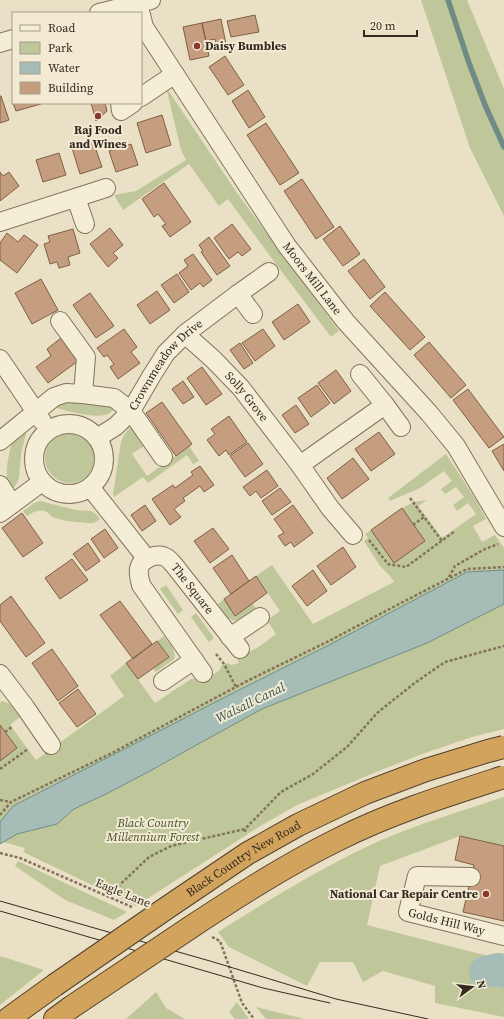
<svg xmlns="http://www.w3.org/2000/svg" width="504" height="1019" viewBox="0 0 504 1019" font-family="'Source Serif 4',serif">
	<rect width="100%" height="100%" fill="#eae0c5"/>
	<path fill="#bfc79a" d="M421,0H467L504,89V216L470,148Z
		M166,87L237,193L339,331L331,337L270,256L228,199L219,206L189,164L123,210L114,195L136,191L186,160L181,150Z
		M65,398L116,408C112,411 109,414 105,415C91,418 67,411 53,407Z
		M130,427H134L144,446L132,454L147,476L189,446L199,461L193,464L187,455L148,483L143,477L114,497L113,494L121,442L124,435Z
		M26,428V434L21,454L19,478L16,485L10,491C3,472 9,456 13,437Z
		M45 458a25 25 0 1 1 50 0a25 25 0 1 1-50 0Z
		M446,454L476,500L486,519L473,526L482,542L495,535L504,548V570L467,572L329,645L235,692L136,743L13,806L0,822V703L2,701L8,703L11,705L20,717L10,725L36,760L124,696L110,676L126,663L155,703L191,679H197L201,682L220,670L221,666L227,663L231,665L239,663L237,659L260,646L276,634L267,620L280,611L256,576L272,565L313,624L394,582L391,577L380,566L364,541L368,538L365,534L371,530L394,563L425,541L402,508L414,502L427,500L418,506L442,538L476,514L468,503L457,511L453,505L464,497L456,487L445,494L441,489L452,481L444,471L420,488L390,501L388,498Z
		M40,501L76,510L91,511L96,514L100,519L94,523H88L66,521L52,517C45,507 36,510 27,516L23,511L34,503Z
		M166,585L183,610L178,614L160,589Z
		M224,599L235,615L252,603L256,608L240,619L234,621L228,618L218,604Z
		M504,604V729L472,737L425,753L381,770L297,805L262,825L136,906L23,852L25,848L3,842L17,834L57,824L74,809L106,794L150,771L191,748L262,709L427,643Z
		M196,613L214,638L209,642L191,617Z
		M164,636C169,643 177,650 174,659L156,672L153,668L169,657L157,641Z
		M504,797V846L460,836L380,866L367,925L504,960V1017L435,1003V986L383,971L363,982L353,962H320L307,986L229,947L218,932C272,898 327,864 386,838C424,822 465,810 504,797Z
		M18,861L127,912L114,920L65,900L15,866Z
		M0,956L44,970L0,1005Z
		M156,992L166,1008L185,1019H126Z
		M237,1002L249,1019H235L229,1012Z
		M256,1007L305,1019H266Z"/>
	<path fill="#a6bdb7" stroke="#6e8b85" d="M504,570V604L427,643L262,709L191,748L150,771L106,794L74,809L57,824L17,834L0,844V822L13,806L136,743L235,692L329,645L467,572Z"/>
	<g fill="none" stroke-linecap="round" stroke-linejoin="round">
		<path stroke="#6e8b85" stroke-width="5.5" d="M448,0L469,63L485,105L504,147"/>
		<path stroke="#a6bdb7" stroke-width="32" d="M485,972L499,969L504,972"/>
	</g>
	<path fill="#c49e7e" stroke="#805f45" d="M255,15L259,32L231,37L227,21Z
		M221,19L227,49L218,51L215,39L206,41L202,23Z
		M202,23L209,56L190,60L183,27Z
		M225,56L244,85L228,95L209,67Z
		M248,90L265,117L249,128L232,101Z
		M0,96H1L9,120L0,123Z
		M13,103H41V104L16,111Z
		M91,103H105L107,111L96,121Z
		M162,115L171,145L146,153L137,123Z
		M266,123L299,173L280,185L247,135Z
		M93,141L102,167L80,174L72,148Z
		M131,144L138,165L116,172L109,151Z
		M59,153L66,175L43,182L36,160Z
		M0,172L3,176L9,172L19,186L0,201Z
		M302,179L334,227L316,239L284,191Z
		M164,183L191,222L170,237L162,226L166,224L158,214L154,217L142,199Z
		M232,224L251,249L242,256L238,252L229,259L214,238Z
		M340,226L360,254L343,266L323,239Z
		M110,228L123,245L113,253L118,258L108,267L90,244Z
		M73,229L80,253L68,257L70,265L59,268L57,262L50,264L44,244L50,242L48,236Z
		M7,233L18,242L24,235L38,245L17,273L0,260V243Z
		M209,237L230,266L217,275L201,252L203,251L199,245Z
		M193,254L212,280L203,287L200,283L191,290L179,273L188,266L184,260Z
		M364,259L385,287L370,299L348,271Z
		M177,274L189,292L174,303L161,285Z
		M41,279L58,310L32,324L15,293Z
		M157,291L170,310L150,324L137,305Z
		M385,292L425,337L410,350L370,306Z
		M90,293L114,326L96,338L73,305Z
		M298,304L310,322L284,340L272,322Z
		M124,329L137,347L131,352L140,363L118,379L110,367L114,364L107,355L104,357L97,348Z
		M263,329L275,346L255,361L242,343Z
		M61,338L78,361L48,383L36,367L51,356L47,349Z
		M429,342L466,385L451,398L414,355Z
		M240,343L253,363L244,369L230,350Z
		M202,367L222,394L206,405L187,378Z
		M336,370L351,391L334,404L318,383Z
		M183,381L194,397L183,404L172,389Z
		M317,385L330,403L311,417L298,398Z
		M468,389L504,437L489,448L453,400Z
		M162,402L192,444L176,456L146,413Z
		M296,405L309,424L295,433L282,415Z
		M229,416L247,442L229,455L226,450L219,456L207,440L215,434L211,429Z
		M379,432L395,454L371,471L355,449Z
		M248,443L263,464L245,477L230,456Z
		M504,444V471L492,451Z
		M353,458L369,479L342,499L327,478Z
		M200,466L214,485L204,492L200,486L183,498L185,501L174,509L181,517L170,525L152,499L173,485L175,488L193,475L191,472Z
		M267,470L278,486L261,498L256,491L250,496L243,487Z
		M280,488L291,502L272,515L262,501Z
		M145,505L156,521L142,531L131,515Z
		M293,505L313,533L294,547L291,542L285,546L278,536L284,533L274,519Z
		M402,508L425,541L394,563L371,530Z
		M22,513L43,543L23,557L2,528Z
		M213,528L229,549L210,563L194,541Z
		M105,529L118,548L104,558L91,539Z
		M88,543L100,561L86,571L73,554Z
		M343,547L356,567L331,585L317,566Z
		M232,555L249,581L231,594L213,568Z
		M72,559L88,580L60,599L45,578Z
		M313,570L327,591L307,606L292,586Z
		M256,576L267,593L235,616L224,599Z
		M11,596L45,643L26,657L0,621V605Z
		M120,601L152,644L133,659L100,615Z
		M157,641L169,657L138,679L126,663Z
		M52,649L78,686L58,701L32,663Z
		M78,689L96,714L77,727L59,703Z
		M0,725L17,748L0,761Z
		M460,836L504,846V921L463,912L474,865L455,860Z"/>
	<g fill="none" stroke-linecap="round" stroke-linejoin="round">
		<defs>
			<g id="minor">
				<path d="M99,13L151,0"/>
				<path id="s1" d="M141,15L144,27L287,246L346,322L429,413L456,446L504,527"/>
				<path d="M0,43L13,39"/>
				<path d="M141,97L175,74"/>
				<path d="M120,103L121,111L133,103"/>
				<path d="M76,198L85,224"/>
				<path d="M0,222L106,188"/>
				<path d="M238,294L253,314"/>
				<path d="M60,321L86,357L83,394"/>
				<path id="s2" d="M185,334L214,360L241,388L300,465L330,508L353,535"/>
				<path d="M0,359L42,421"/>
				<path d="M360,374L385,405"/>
				<circle cx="69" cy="459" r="35"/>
				<path id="s3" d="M97,438L116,426L131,411L152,375L166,353L185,334L238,294L269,272"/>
				<path d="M0,441L54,397L66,393L83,394L114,398L131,411L163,457"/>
				<path d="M300,465L385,405L401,427"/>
				<path d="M0,485L12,504"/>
				<path d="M90,487L147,559"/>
				<path d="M0,513L42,482"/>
				<path d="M230,637L260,617"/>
				<path id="s4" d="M203,673L141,585C140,580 138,575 139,569C141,558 158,552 167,558C170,560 172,563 174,565L240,649"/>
				<path d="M0,674L25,707L51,745"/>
				<path d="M163,681L194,660"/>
				<path id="s5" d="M471,877L417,876L408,912L504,936"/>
			</g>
			<path id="highway" d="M8,1019L55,985
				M55,1019L70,1008"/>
		</defs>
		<use href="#minor" stroke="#83735d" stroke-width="20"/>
		<use href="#highway" stroke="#514130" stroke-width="24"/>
		<path stroke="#83735d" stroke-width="2.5" stroke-dasharray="3 2" stroke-linecap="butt" d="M410,498L442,541
			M413,525L424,517
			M369,540L388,564L406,567L455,531
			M449,577L455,566L485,549L498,544
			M216,654L224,664L236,687
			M5,732L12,727
			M0,769L28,749
			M0,800L11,802
			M0,815L11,802L114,752L249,680L327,642L401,603L467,569L504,567
			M245,832V829L281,792L313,774L347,747L377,713L416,682L445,662L504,646
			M0,853L20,858L132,907
			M107,897L149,857L171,846L245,829
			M212,937L220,941L242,1003L254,1019"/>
		<use href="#minor" stroke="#f5eed7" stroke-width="18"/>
		<use href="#highway" stroke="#d1a35d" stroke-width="22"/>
		<path stroke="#342a1f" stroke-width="1" d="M0,901L210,961L336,999L428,1019
			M0,911L263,988L330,1003"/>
		<defs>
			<g id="highway-bridge">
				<path id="s6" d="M55,985L168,907L248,853L298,825L365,793L426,770L488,751L504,747"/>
				<path d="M70,1008C111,981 151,954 191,927C238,896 286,865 337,840C390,813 448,795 504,777"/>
			</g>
		</defs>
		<use href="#highway-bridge" stroke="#514130" stroke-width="24" stroke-linecap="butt"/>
		<use href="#highway-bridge" stroke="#d1a35d" stroke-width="22"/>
	</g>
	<g fill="#8c3632" stroke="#f2ead3" stroke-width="1.5">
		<circle cx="197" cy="46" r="4"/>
		<circle cx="98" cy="116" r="4"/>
		<circle cx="486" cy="894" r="4"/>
	</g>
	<g text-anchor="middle" stroke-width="4" stroke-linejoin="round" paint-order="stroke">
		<g font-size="12" font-weight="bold" fill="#342a1f" stroke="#f2ead3" text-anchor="start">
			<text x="205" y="50">Daisy Bumbles</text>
			<text x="98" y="134" text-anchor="middle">Raj Food<tspan x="98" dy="14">and Wines</tspan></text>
			<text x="478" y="898" text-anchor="end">National Car Repair Centre</text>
		</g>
		<g font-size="12" fill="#342a1f" stroke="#f2ead3">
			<text dy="4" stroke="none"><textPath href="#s1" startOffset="315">Moors Mill Lane</textPath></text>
			<text dy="4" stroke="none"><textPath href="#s3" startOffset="102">Crownmeadow Drive</textPath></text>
			<text dy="4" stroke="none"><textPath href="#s2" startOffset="88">Solly Grove</textPath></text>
			<text dy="4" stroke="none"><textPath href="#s4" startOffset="198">The Square</textPath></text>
			<text dy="4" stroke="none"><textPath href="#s6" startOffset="227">Black Country New Road</textPath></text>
			<text transform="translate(123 893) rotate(22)" y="4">Eagle Lane</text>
			<text dy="4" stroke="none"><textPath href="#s5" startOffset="131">Golds Hill Way</textPath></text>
		</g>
		<g font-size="12" font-style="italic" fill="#434f28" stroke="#f2ead3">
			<text x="153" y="827">Black Country<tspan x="153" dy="14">Millennium Forest</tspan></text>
		</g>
		<g font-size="13" font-style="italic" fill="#305352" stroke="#f2ead3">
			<text transform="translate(250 702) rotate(-26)" y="5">Walsall Canal</text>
		</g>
	</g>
	<rect x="12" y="12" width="130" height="92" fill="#f2ead3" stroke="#a69d8b"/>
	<rect x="20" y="25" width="20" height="6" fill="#f5eed7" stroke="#a69d8b"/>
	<text x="48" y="32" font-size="12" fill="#342a1f">Road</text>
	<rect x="20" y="42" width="20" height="12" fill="#bfc79a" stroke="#a69d8b"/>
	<text x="48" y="52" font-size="12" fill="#342a1f">Park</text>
	<rect x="20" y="62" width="20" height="12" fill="#a6bdb7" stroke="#a69d8b"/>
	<text x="48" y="72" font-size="12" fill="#342a1f">Water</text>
	<rect x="20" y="82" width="20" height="12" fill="#c49e7e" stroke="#a69d8b"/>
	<text x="48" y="92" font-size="12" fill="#342a1f">Building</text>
	<g transform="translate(472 987) rotate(75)" stroke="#f2ead3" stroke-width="3" paint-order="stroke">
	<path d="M0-3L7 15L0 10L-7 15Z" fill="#342a1f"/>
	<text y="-6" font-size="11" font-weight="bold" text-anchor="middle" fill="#342a1f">N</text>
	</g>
	<path d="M364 30v6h53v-6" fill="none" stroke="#342a1f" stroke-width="2"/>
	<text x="370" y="30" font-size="12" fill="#342a1f" stroke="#f2ead3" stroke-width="3" paint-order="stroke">20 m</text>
</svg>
